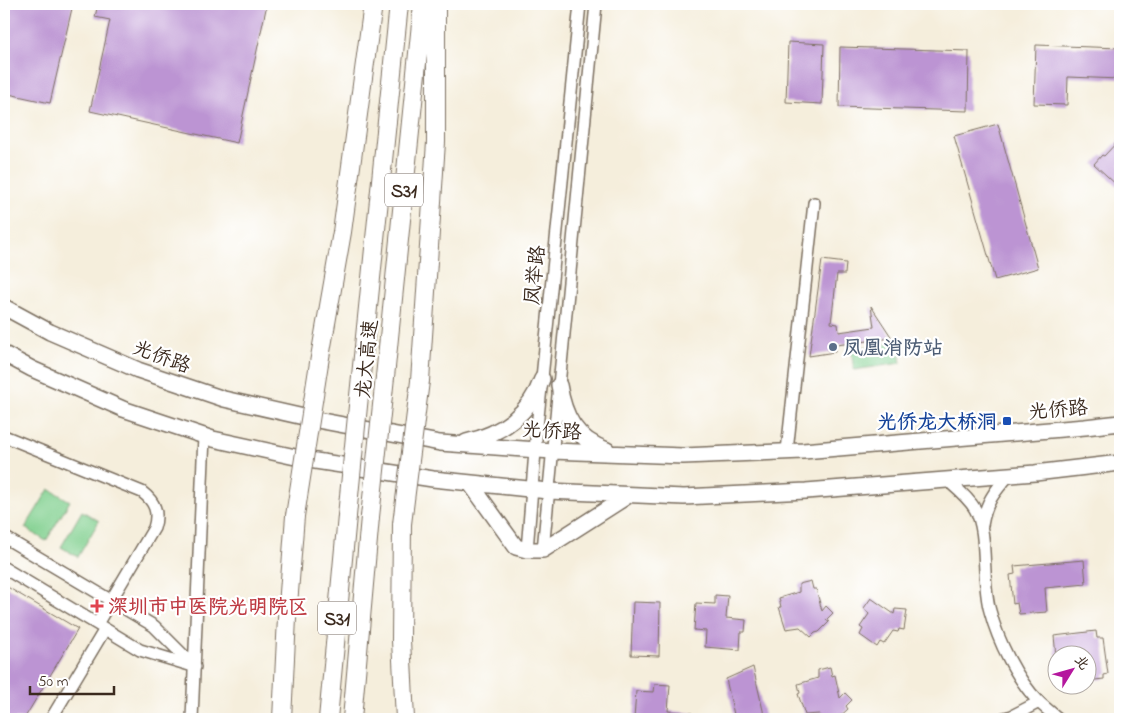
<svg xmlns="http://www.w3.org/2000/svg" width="1124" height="723" viewBox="0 0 1124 723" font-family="'Indie Flower','LXGW WenKai TC',sans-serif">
	<rect width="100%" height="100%" fill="#fff"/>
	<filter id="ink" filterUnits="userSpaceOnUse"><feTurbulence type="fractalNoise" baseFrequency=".02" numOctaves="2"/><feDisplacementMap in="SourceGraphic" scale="10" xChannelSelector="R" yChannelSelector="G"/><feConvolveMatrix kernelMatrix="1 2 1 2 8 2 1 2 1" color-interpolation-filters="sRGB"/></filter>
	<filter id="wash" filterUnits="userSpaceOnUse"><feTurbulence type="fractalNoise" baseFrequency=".0096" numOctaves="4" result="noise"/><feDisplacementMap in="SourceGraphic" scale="20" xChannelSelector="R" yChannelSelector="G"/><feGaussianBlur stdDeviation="1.12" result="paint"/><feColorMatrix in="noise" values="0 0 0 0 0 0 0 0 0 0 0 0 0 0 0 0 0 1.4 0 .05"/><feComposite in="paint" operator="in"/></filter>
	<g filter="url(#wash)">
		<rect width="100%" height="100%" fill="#f5eedc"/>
		<path fill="#82d090" stroke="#5e7d57" d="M898,342L901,363L854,370L851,349Z
			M49,489L70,501L46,541L25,528Z
			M82,511L99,521L78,557L61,547Z"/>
		<g id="blocks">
			<path fill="#bc94d3" d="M10,4H73L50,103L4,93V31Z
				M98,4H267L237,143L90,111L110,20L95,17Z
				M788,42L824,44L822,104L786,102Z
				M1036,45L1120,48V79L1068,77L1067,105L1034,104Z
				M840,47L969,51L968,111L839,107Z
				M998,124L1038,268L995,280L954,136Z
				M1120,139V188L1094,164L1102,155L1104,156Z
				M822,260L846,263L845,274H837L831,323L838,324L839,332L874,327L871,306L892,338L836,345L835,352L809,356Z
				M1084,560L1086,584L1045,588L1047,612L1019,614L1017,603L1013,604L1010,575L1015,574L1014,566Z
				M811,581L813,589H816L822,611L826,606L833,613L826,620L829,622L819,632L815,633L811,637L800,627L786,629L779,607H781L779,598L799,592V584Z
				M4,585L78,629L24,719H4Z
				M715,595L728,596L726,618L746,620L745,632H741L740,650L705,647L706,631L694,630L696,603L715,604Z
				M871,598L894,614L895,609L907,610L904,630L899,629L898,632L893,631L884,644L880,642L877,647L860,635L863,629L860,627L869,614L864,608Z
				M633,602L660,603L659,656L631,655Z
				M1096,631L1097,638H1103L1108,674L1104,675V679L1086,681V656H1056L1054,636Z
				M753,667L765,719H735L726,679Z
				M830,667L832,676L835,675L840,698L845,693L852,700L846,706L848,709L837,719H825L819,714L805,715L798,694L800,693L798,684L818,678V670Z
				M655,684L670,685L668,711L692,713V719H634L636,691L654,692Z"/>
		</g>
	</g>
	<g filter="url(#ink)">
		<use href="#blocks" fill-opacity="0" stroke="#7c6f60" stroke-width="1"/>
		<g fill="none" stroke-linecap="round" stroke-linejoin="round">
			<defs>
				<path id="minor" d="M4,436L142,492C155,502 159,512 154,528L97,624
					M787,451L814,203
					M946,479C956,488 968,497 975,509C989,532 981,582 990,611C998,641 1017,680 1039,702C1045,708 1053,714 1059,719
					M982,525C986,502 994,492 1009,475
					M4,537L154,626L195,667
					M527,550L537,427L580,4
					M543,550L596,4
					M4,568L140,650L193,666
					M51,719L105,629
					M192,719L204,436
					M1001,719L1012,716L1039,702"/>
				<path id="major" d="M4,307L50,332L138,370L224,399L317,420L440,443L552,451L683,456L803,451L1085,427L1120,423
					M4,354L32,369L123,409L213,439L309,460L433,479L548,491L684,497L806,491L1035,473L1120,463
					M559,385C564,416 575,439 607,450
					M466,442C502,434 530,413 542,379
					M470,483L516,547L527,550H543L629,495"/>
				<path id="highway" d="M319,363L342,232L373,4
					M361,376L399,4
					M385,377L423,4
					M420,381L436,142V4
					M402,524L401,640L405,719
					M282,719L287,618L295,516
					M328,719L347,516
					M352,719L370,517"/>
			</defs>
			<use href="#minor" stroke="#7c6f60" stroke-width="14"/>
			<use href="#major" stroke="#7c6f60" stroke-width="18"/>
			<use href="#highway" stroke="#7c6f60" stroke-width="20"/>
			<use href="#minor" stroke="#fff" stroke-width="11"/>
			<use href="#major" stroke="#fff" stroke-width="15"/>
			<use href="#highway" stroke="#fff" stroke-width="18"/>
			<defs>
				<path id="highway-bridge" d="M295,516L319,363
					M347,516L361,376
					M370,517L385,377
					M402,524L420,381"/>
			</defs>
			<use href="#highway-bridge" stroke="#7c6f60" stroke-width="20" stroke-linecap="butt"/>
			<use href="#highway-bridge" stroke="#fff" stroke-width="18"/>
		</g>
	</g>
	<circle fill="#5c6f8a" stroke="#fff" stroke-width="2" cx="833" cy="347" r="5"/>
	<rect fill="#1a4fb4" stroke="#fff" stroke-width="2" x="1002" y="416" width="10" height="10" rx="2.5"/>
	<path fill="#e0444e" stroke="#fff" stroke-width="2" d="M94.5 598.5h5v5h5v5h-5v5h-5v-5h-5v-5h5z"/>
	<g text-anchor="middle" stroke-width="4.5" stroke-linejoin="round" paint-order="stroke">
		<g fill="#fff" stroke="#766a62" stroke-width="1">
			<rect x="385" y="173.5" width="38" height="33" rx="4"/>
			<rect x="318" y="601.5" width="38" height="33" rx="4"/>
		</g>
		<g font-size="19" font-weight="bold" fill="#3b2a1e">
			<text x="404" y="197">S31</text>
			<text x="337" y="625">S31</text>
		</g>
		<g font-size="20" fill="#3b2a1e" stroke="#fff">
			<text transform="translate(534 275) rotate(-84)" y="7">凤举路</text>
			<text transform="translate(162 356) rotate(20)" y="7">光侨路</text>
			<text transform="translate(366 359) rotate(-84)" y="7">龙大高速</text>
			<text transform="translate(1058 409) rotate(-5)" y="7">光侨路</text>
			<text transform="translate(552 430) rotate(3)" y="7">光侨路</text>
		</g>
		<g font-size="20" font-weight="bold" fill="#4e5e75" stroke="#fff" text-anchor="start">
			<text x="843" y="354">凤凰消防站</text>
		</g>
		<g font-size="20" font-weight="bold" fill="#164399" stroke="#fff" text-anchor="end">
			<text x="997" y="428">光侨龙大桥洞</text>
		</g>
		<g font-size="20" font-weight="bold" fill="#be3a42" stroke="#fff" text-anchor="start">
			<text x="108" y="613">深圳市中医院光明院区</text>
		</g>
	</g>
	<rect width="1124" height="723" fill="none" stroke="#fff" stroke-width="20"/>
	<g transform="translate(1072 670) rotate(53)"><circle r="24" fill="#ffffff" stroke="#b1aaa5"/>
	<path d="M0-4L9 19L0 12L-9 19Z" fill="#b5179e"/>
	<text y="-8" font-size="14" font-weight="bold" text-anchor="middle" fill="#3b2a1e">北</text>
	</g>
	<path d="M30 686v8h84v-8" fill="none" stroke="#3b2a1e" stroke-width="2.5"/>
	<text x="38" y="686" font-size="15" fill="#3b2a1e" stroke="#ffffff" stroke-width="4" paint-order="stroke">50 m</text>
</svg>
